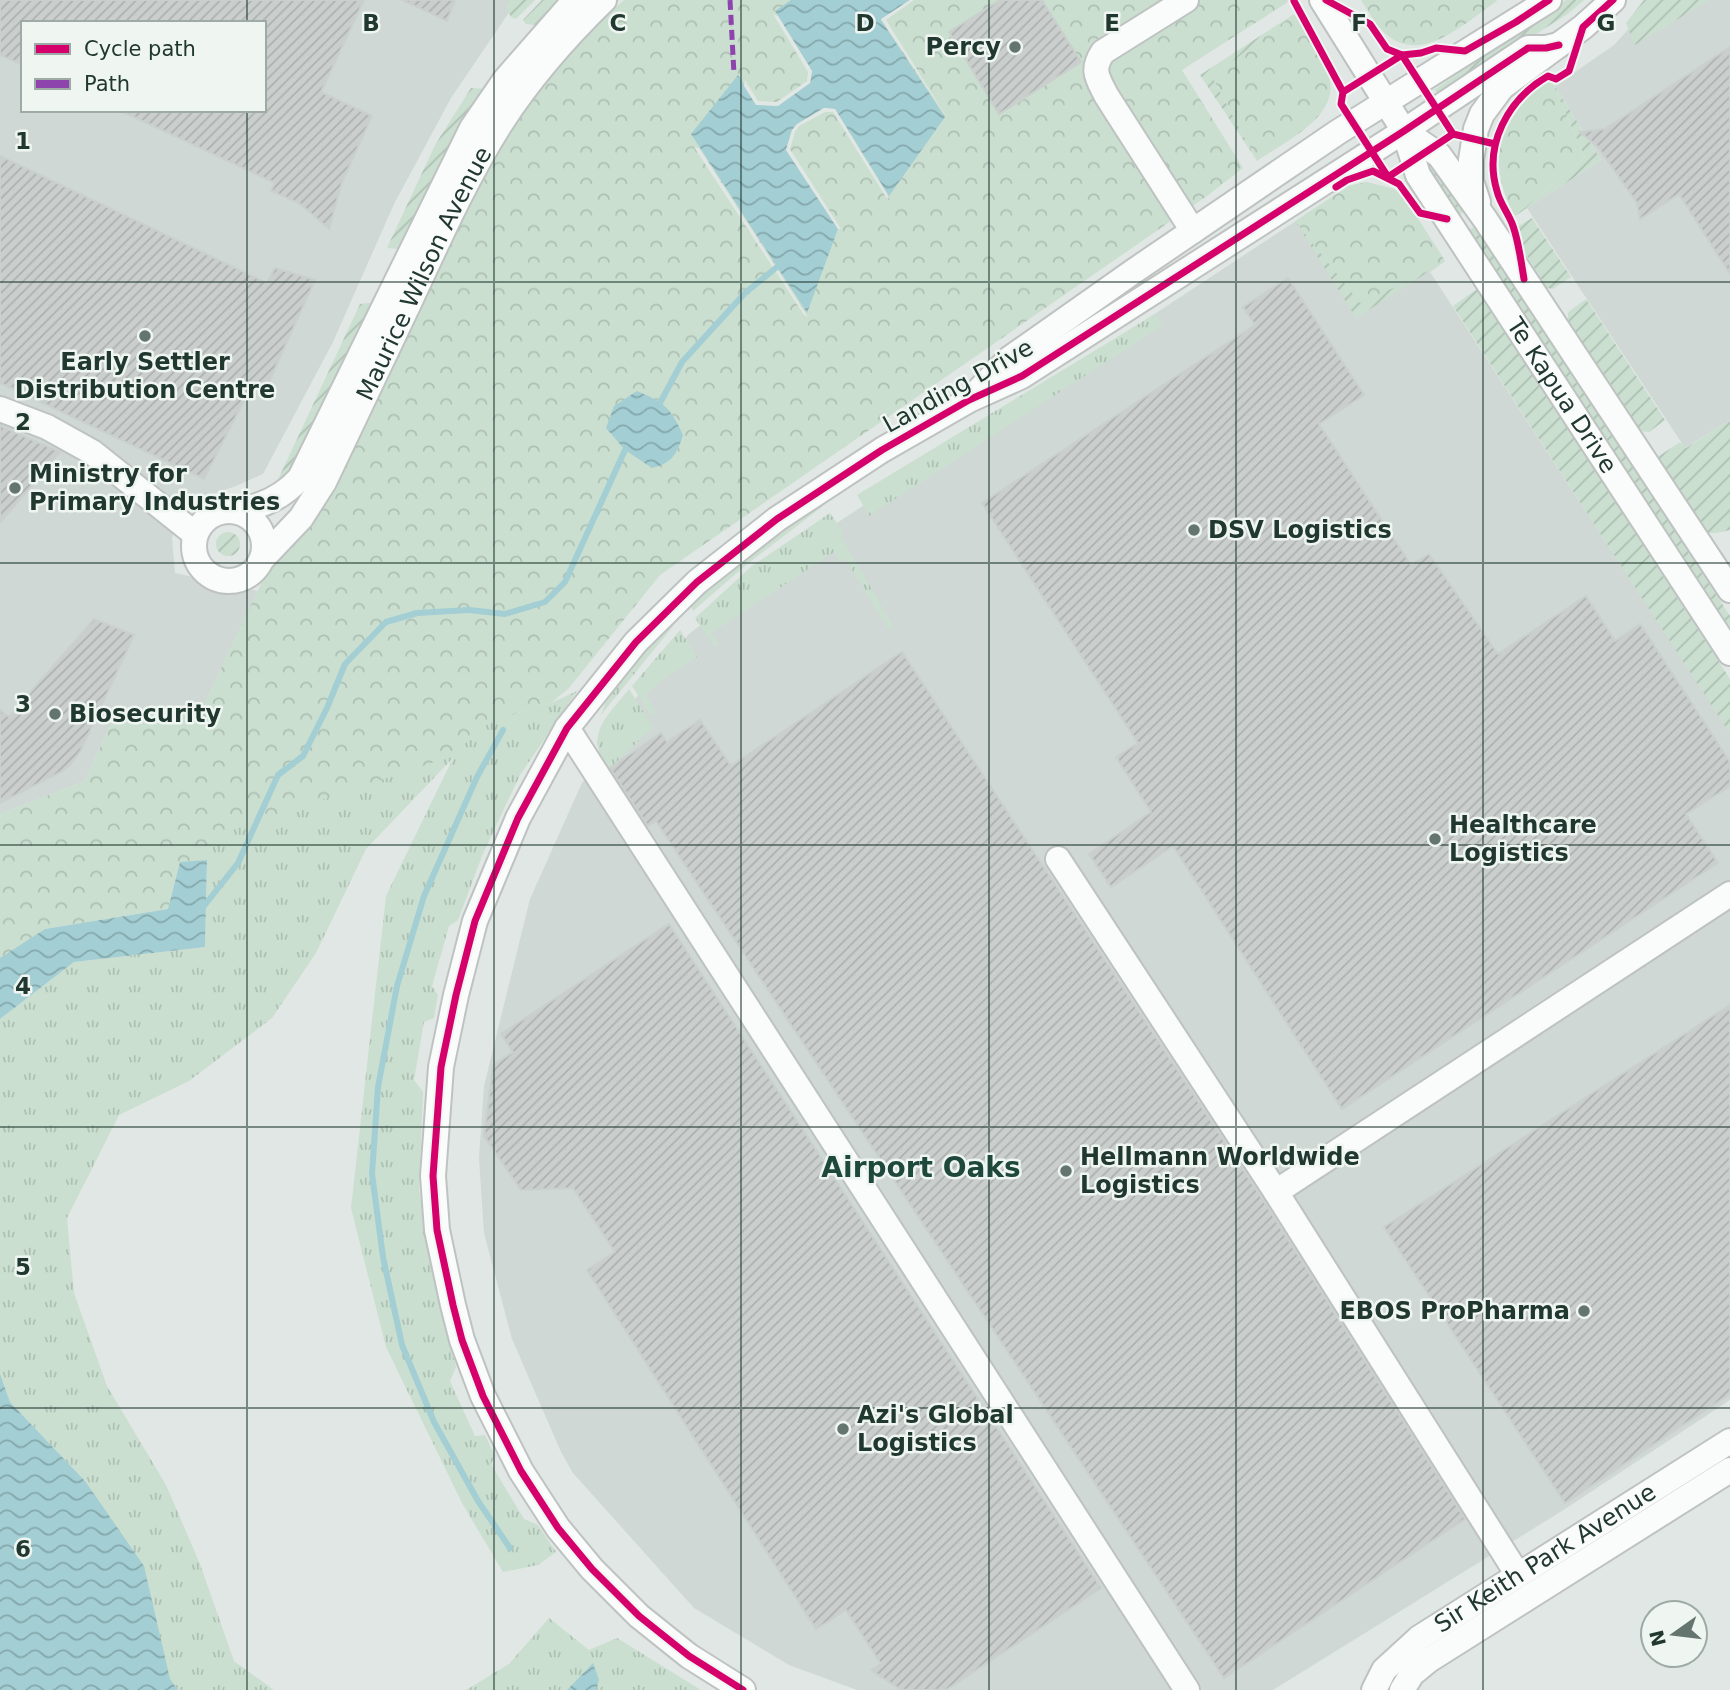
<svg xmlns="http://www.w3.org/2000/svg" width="1730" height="1690" viewBox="0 0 1730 1690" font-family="'DejaVu Sans',sans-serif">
	<defs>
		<pattern id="grass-tufts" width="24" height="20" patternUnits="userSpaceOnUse" patternTransform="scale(1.75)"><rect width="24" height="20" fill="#cadfd0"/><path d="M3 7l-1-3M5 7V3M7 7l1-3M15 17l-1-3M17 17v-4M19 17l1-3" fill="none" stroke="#adc0b3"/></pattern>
		<pattern id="park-crowns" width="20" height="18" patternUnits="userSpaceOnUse" patternTransform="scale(1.75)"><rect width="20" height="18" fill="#cadfd0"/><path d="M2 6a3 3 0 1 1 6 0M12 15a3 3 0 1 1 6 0" fill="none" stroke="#adc0b3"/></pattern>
		<pattern id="garden-furrows" width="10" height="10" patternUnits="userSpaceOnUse" patternTransform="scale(1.75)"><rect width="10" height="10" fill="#cadfd0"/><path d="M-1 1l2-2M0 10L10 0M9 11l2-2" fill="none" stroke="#adc0b3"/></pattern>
		<pattern id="water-waves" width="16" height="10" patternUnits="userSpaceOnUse" patternTransform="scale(1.75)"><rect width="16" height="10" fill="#a3ced3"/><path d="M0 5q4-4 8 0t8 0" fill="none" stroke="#84a8ac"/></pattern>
		<pattern id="building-hatch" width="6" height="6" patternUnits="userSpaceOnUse" patternTransform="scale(1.75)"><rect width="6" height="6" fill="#cacfcd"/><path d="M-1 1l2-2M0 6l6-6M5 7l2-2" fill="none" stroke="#adb2b0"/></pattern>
	</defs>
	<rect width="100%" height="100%" fill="#e1e7e4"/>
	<path fill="#cfd8d4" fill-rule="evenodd" d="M0,0H524L510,11L451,98L394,204L333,342L263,474L236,486L194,500L181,510L172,538L175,573L258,591L202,709L114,717L85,781L0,814ZM23,23H264V110H23Z
		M1655,0H1730V420L1685,448L1527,208L1601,160L1555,86L1614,45Z
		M1366,182L1394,189L1404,197L1445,261L1430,272L1730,733V1400L1565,1509L1273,1690H857L789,1665L694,1608L573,1473L561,1452L512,1339L484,1233L479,1158L484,1086L530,899L581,785L632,703L689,634L802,546L1349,186Z"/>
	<path fill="url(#grass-tufts)" d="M1155,314L1163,325L869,516L857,495Z
		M819,502L823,506L746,565L693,611L690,604L739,561Z
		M830,513L843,532L841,537L894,627L889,630L846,560L840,562L834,552L711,633L719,644L715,647L695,618L752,566Z
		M660,575L514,714L551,703L577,691L520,775L482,856L458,920L449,926L432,986L438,995L434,1018L424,1022L414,1080L423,1092L419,1190L438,1299L456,1367L450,1381L475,1436L485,1435L495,1456L491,1464L524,1519L538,1525L556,1552L538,1565L503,1572L462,1503L386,1347L351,1208L386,896L453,758L366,849L316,953L272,1018L189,1081L119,1115L67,1218L74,1293L107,1386L166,1485L200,1564L234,1661L274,1690H178L170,1679L85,1481L10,1402L0,1374V1019L74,962L205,947L207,860L180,862L45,929L0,958V885Z
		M671,622L674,625L601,715L608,695Z
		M680,630L697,657L665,678L646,695L656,713L651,715L632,686Z
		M629,689L653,727L609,769C582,735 608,716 629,689Z
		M549,1618L589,1650L617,1638L701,1690H466L509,1664Z"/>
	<path fill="url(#park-crowns)" d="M624,0H1287L1288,2L1182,70L1243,168L1207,196L660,575L569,688L551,703L514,714L479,728L455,755L208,838L207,860L180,862L168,909L45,929L0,958V814L85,781L114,717L202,709L268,569L312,524L337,484L474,191L516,122L564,61L604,18Z
		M1361,0H1496L1497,1C1467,21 1423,65 1387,35C1376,26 1369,12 1361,0Z
		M1294,14C1305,32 1318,51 1327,71C1346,114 1286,141 1257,161L1212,77Z
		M1551,80L1585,157L1515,216C1485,162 1497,112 1551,80Z
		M1366,182L1394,189L1404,197L1445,261L1430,271L1360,303L1295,221L1349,186Z"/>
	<path fill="url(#garden-furrows)" d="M509,0H535L516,19L511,17L506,8Z
		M542,0H559L553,10L536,25L526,24L523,20Z
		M1566,0H1584L1569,13L1441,95L1434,90Z
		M1644,0H1709L1635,45L1626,23Z
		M1294,14L1212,77L1257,161L1200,75Z
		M1551,80L1601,160L1515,216L1585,157Z
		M471,88L488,89L399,249L387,248L435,145Z
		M1429,159L1466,210L1459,215L1428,168L1426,161Z
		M1532,218L1571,277L1553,289L1547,288L1520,245L1517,227Z
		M1295,221L1360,303L1430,271L1356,318Z
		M1476,226L1730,616V631L1469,230Z
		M1477,289L1730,679V734L1453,306Z
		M1586,299L1665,420L1649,432L1640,431L1574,334L1568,320V312Z
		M377,302L299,463L275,486L360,304Z
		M1730,420V530L1717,533H1707L1657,463L1659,456L1680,442L1686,448Z
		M216 544a12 12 0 1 1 24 0a12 12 0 1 1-24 0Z"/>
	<path fill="url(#water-waves)" d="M791,0H910L881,20L945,117L889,196L835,109L824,108L792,130L786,150L838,229L807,313L691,134L738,75L757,105H778L810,83L812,71L775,11Z
		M637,391C665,403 670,407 683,435C677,454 672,463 652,468L625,450L606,428L614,406Z
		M207,860L205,947L74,962L0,1019V958L45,929L168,909L180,862Z
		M0,1374L10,1402L85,1481L144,1566L170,1679L178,1690H0Z
		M593,1663L599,1680L596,1690H567Z"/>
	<path fill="#e1e7e4" d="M910,0H914L886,20L948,119L881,19Z
		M773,14L778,16L812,71L810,83L778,106L756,105L744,86L745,80L758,101L777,102L807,81L808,72Z
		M824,108L835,109L890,199L886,197L833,112H825L799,126L795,132L790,149L841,229H838L786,150L792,130L797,124Z
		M694,147L699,148L808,317L804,315Z"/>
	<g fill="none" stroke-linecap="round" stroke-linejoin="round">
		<path stroke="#a3ced3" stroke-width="6" d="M660,403L682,362L745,293L777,267
			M503,730L477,777L424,896L397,986L378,1087L372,1174L383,1257L402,1345L434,1422L478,1501L510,1548
			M204,906L238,863L278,775L303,756L327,708L345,664L386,622L417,613L469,610L505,614L545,602L565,582L625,450"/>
	</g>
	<path fill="url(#building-hatch)" stroke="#cad0cd" stroke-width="2" d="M0,0H364L321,92L372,116L342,182L329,229L299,203L271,191L275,183L119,110H264V23H23V65L0,55Z
		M402,0H455L447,21Z
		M1000,0H1042L1081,62L999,114L949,32Z
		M1730,47V274L1679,194L1640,219L1637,203L1598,147L1580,132L1605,129Z
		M0,156L267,283L275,268L315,280L264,393L254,381L204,479L0,383Z
		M1288,278L1364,395L1319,424L1411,565L1429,554L1498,654L1586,596L1615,641L1640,624L1730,762V786L1686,814L1718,863L1342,1109L1173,846L1111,887L1089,854L1151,812L1116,757L1138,743L982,503L1255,325L1243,307Z
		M0,426L60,452L0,523Z
		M94,619L134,635L81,750L70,765L61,772L0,803V710L9,717Z
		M902,652L1263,1200L1465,1519L1224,1678L656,821L648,826L610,768L661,733L667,742L700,720L731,766Z
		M669,924L1101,1588L946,1690H901L871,1670L881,1664L846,1610L816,1629L587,1270L615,1252L573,1188L521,1190L484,1136L493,1065L513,1052L501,1034Z
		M1730,1005V1394L1565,1503L1384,1227Z"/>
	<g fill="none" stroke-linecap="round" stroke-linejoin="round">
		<defs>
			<g id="minor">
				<path d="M1186,0L1103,52C1091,70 1097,77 1106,95L1193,231"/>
				<path id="s1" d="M1322,0L1404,131L1418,175L1730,653"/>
				<path d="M1404,131L1439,155L1485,219L1730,590"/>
				<path d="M1478,202L1471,181V160L1476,129L1482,114L1502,87L1583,27L1613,0"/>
				<path d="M979,390L1009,359L1134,271L1338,132L1549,0"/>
				<path d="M0,409L47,427L92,452L195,534"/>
				<circle cx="229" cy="546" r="35"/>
				<path d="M233,511C259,508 283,497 300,478L472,128L505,80L575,0"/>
				<path id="s2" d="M263,558L301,518L324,482C353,421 382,360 411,299C439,239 466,178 501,123C530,78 566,37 604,0"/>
				<path d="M567,728L1187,1690"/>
				<path d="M1058,859L1276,1192L1518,1575"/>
				<path d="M1276,1192L1730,894"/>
				<path d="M743,1690L689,1656L639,1616L592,1569L558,1528L521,1471L483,1396L462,1340L453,1305L437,1230L433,1176L441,1067L456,995L475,921L518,818L567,728L636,642L697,582L777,519L882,450L969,400L1022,376L1404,131L1528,48H1546L1559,45"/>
				<path id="s3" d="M1374,1690L1384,1670L1419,1638L1730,1441"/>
				<path d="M1402,1690L1412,1674L1429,1660L1730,1470"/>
			</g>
		</defs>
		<use href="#minor" stroke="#bec3c1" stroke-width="28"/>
		<use href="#minor" stroke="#fafbfb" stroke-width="24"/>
		<path stroke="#8e44ad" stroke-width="5" stroke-dasharray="10 5" stroke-linecap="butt" d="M730,0L734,74"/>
		<defs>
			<path id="cycleway" d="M1326,0L1370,24L1387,49L1402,55L1421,53L1436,48L1465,51L1516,22L1549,0
				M1294,1L1343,92
				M1453,134L1402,55L1343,92L1341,104L1388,177L1453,134L1495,144
				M1336,187L1347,180L1373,171L1399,184L1420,213L1447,219
				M1524,279C1521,262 1519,243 1513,226C1509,214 1500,204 1497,191C1483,145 1508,99 1548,76L1556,79L1569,71L1583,27L1613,0
				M743,1690L689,1656L639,1616L592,1569L558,1528L521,1471L483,1396L462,1340L453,1305L437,1230L433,1176L441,1067L456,995L475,921L518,818L567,728L636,642L697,582L777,519L882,450L969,400L1022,376L1404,131L1528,48H1546L1559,45"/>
		</defs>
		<use href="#cycleway" stroke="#eff6f2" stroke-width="11"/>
		<use href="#cycleway" stroke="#d6006c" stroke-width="7"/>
	</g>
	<path fill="none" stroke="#213831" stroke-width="2" stroke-opacity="0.55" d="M247,0V23M494,0V1690M741,0V1690M989,0V1690M1236,0V1690M1483,0V1690M247,110V1690M0,282H1730M0,563H1730M0,845H1730M0,1127H1730M0,1408H1730"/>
	<g fill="#647570" stroke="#eff6f2" stroke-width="2.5">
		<circle cx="1015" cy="47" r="7"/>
		<circle cx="145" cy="336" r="7"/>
		<circle cx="15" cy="488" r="7"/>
		<circle cx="1194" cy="530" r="7"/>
		<circle cx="55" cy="714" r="7"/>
		<circle cx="1435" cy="839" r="7"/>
		<circle cx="1066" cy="1171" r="7"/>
		<circle cx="1584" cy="1311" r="7"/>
		<circle cx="843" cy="1429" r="7"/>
	</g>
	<g text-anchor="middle" stroke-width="5" stroke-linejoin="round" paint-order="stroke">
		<g font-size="24" font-weight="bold" fill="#213831" stroke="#eff6f2" text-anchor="start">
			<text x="1001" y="55" text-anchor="end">Percy</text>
			<text x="145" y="370" text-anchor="middle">Early Settler<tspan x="145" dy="28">Distribution Centre</tspan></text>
			<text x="29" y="482">Ministry for<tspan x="29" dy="28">Primary Industries</tspan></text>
			<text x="1208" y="538">DSV Logistics</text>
			<text x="69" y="722">Biosecurity</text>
			<text x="1449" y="833">Healthcare<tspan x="1449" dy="28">Logistics</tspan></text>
			<text x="1080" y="1165">Hellmann Worldwide<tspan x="1080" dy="28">Logistics</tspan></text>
			<text x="1570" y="1319" text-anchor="end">EBOS ProPharma</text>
			<text x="857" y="1423">Azi's Global<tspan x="857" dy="28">Logistics</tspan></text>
		</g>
		<g font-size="24" fill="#213831" stroke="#eff6f2">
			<text dy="8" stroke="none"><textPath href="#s2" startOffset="329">Maurice Wilson Avenue</textPath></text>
			<text transform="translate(958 386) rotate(-29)" y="8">Landing Drive</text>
			<text dy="8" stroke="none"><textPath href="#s1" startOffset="464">Te Kapua Drive</textPath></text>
			<text dy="8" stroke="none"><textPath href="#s3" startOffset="219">Sir Keith Park Avenue</textPath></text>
		</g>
		<g font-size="28" font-weight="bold" fill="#1e483c" stroke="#eff6f2">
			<text x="921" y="1177">Airport Oaks</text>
		</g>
	</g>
	<g font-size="23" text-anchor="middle" font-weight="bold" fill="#213831" stroke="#eff6f2" stroke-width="5" stroke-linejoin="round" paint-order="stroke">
		<text x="371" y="31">B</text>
		<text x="618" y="31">C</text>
		<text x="865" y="31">D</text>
		<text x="1112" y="31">E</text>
		<text x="1359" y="31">F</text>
		<text x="1606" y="31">G</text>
		<text x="23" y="149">1</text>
		<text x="23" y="430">2</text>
		<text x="23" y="712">3</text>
		<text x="23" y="994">4</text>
		<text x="23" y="1275">5</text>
		<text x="23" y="1557">6</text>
	</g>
	<rect x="21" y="21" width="245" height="91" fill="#eff6f2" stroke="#9daaa5" stroke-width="2"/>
	<rect x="35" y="44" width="35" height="10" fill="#d6006c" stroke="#9daaa5" stroke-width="2"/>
	<text x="84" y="56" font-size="21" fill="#213831">Cycle path</text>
	<rect x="35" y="79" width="35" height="10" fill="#8e44ad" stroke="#9daaa5" stroke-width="2"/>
	<text x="84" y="91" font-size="21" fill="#213831">Path</text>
	<g transform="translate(1674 1634) rotate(256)"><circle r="33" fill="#eff6f2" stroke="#9daaa5" stroke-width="2"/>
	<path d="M0-5L12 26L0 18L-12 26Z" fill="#647570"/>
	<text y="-10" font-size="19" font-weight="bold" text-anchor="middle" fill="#213831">N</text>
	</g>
</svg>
